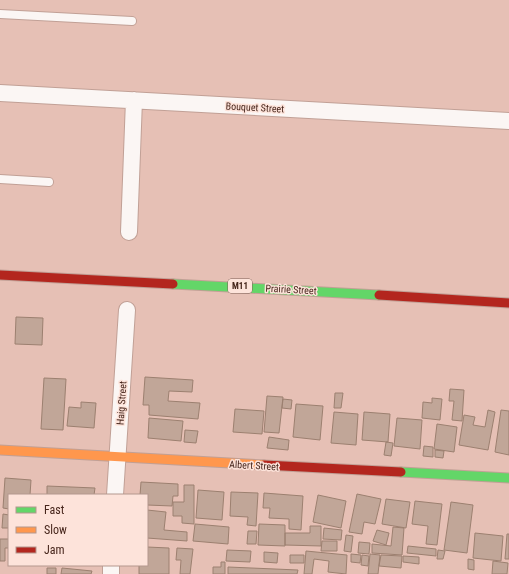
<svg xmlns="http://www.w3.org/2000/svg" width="509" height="574" viewBox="0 0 509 574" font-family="'Roboto Condensed',sans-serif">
	<rect width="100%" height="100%" fill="#e6c0b5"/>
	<path fill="#c1a698" stroke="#9c8070" d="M16,317L43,318L42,345L15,344Z
		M145,377L193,380L192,392L169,391L168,401L200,403L198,419L149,415V405H143Z
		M44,378L66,379L63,430L41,429Z
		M450,389L464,390L462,421L452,420L454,401H449Z
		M335,393H343L341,408H334Z
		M267,396L283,397L279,433L264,432Z
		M432,398L442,399L440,420L422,418L423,402L432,403Z
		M283,399L292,400L291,409L282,408Z
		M81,402L96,403L94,428L67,426L69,407L81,408Z
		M296,404L323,406L320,440L293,437Z
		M235,409L264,411L262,434L233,432Z
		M488,410L495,412L488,450L459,445L464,415L475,417L473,425L485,427Z
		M501,410L509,411V455L495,452Z
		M334,412L358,414L356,445L331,443Z
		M364,412L390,414L388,442L362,440Z
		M149,418L183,421L181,441L148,438Z
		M397,418L422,420L420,449L394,446Z
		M437,424L457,427L454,452L434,449Z
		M185,430L198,431L196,443L184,442Z
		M269,437L289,440L288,450L267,448Z
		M386,442L393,443L391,456L384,455Z
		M424,446L433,447V457L423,456Z
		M435,450L444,451L443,458L435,457Z
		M5,478L31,480L30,495H9V509L3,508Z
		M141,482L178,484V496H173L172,506L147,505V495H140Z
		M184,485H194V524L182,523V516H173V502H184Z
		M47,486L95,488L94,495H47Z
		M198,490L224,492L222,520L196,518Z
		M231,492L258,493L256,526L247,525L248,517L230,516Z
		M264,493L303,496L301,530L289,529V519L269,518L270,508H263Z
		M357,494L381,499L375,524L364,522L362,534L349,532Z
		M318,495L346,501L341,528L313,522Z
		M386,499L410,502L406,528L382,524Z
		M415,501L442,504L437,545L426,544L428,526L412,524Z
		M451,502L473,505L467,553L444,550Z
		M147,510L166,512L164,530L187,532V541L147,538Z
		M3,514L9,515V528H2Z
		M195,524L229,527L228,544L193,541Z
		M259,524L285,525V546L258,545Z
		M310,526H321V546L285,545V533H310Z
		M393,527L404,528L402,555L372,553V544L391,546Z
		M324,528L342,530L341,540L323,539Z
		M377,530L389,533L386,545L373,541Z
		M248,531H257L256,544H247Z
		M475,533L503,536L501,561L473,558Z
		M507,534H509V559H505Z
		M346,535L353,536L351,552L344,551Z
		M0,539H9V548H5V561H0Z
		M322,541H337V551H321Z
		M359,542L370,543L369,554L358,553Z
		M408,546L436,549V556L407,553Z
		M147,547L169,548V574H139V565H147Z
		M177,548L193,549L190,574H180L181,560H176Z
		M227,550L251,551L250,562L226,561Z
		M438,550L445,551L443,559H437Z
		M306,551L347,555L346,574L328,572L329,561L314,559L312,574H304Z
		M264,552L278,553L277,563L264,562Z
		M351,554L361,555L360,563L351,562Z
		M370,554L380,555L378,574H368Z
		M290,555H304V563H290Z
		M362,555L369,556L368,566L361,565Z
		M381,555L402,556L401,568L379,566Z
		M403,556L419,557V564L403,562Z
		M468,559L474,560V570L468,569Z
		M493,561L508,563L507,574H492Z
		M221,562H225V574H213V567H221Z
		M228,567L298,570L297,574H228Z
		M47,568H56V574H47Z
		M62,568L92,571L91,574H61Z"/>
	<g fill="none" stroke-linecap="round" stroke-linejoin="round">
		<defs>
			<path id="lane" d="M0,14L132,21
				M0,179L49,182"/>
			<path id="street" d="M0,93L509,121
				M129,232L134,100
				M115,495L127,310
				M111,574V565"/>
			<path id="fast" d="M173,284L379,295
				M401,472L509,478"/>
			<path id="slow" d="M0,450L264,465"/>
			<path id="jam" d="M0,275L173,284
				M379,295L509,303
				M264,465L401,472"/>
		</defs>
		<use href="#lane" stroke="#c1a096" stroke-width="10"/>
		<use href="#street" stroke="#c1a096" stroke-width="18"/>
		<use href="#fast" stroke="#c1a096" stroke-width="11"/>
		<use href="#slow" stroke="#c1a096" stroke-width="11"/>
		<use href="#jam" stroke="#c1a096" stroke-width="11"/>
		<use href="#lane" stroke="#fbf6f4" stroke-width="8"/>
		<use href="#street" stroke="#fbf6f4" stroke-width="16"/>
		<use href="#fast" stroke="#63d668" stroke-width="9"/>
		<use href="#slow" stroke="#ff974d" stroke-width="9"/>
		<use href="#jam" stroke="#b3261e" stroke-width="9"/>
	</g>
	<g text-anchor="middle" stroke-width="3" stroke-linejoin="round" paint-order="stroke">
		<rect fill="#fde3da" stroke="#7d5e54" stroke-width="1" x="228" y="279" width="24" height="14" rx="3"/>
		<g font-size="9" font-weight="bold" fill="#46251b">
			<text x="240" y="289">M11</text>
		</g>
		<g font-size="10" fill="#46251b" stroke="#fde3da">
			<text transform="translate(255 107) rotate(3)" y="4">Bouquet Street</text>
			<text transform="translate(291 289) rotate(3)" y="4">Prairie Street</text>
			<text transform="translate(121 403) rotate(-86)" y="4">Haig Street</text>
			<text transform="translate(254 465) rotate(3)" y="4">Albert Street</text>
		</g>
	</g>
	<rect x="8" y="494" width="140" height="72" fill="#fde3da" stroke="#b4978e"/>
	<rect x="16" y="507" width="20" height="6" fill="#63d668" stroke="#b4978e"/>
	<text x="44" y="514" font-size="12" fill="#46251b">Fast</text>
	<rect x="16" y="527" width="20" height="6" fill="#ff974d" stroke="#b4978e"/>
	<text x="44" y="534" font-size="12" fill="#46251b">Slow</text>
	<rect x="16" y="547" width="20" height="6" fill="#b3261e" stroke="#b4978e"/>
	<text x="44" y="554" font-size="12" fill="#46251b">Jam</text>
</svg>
